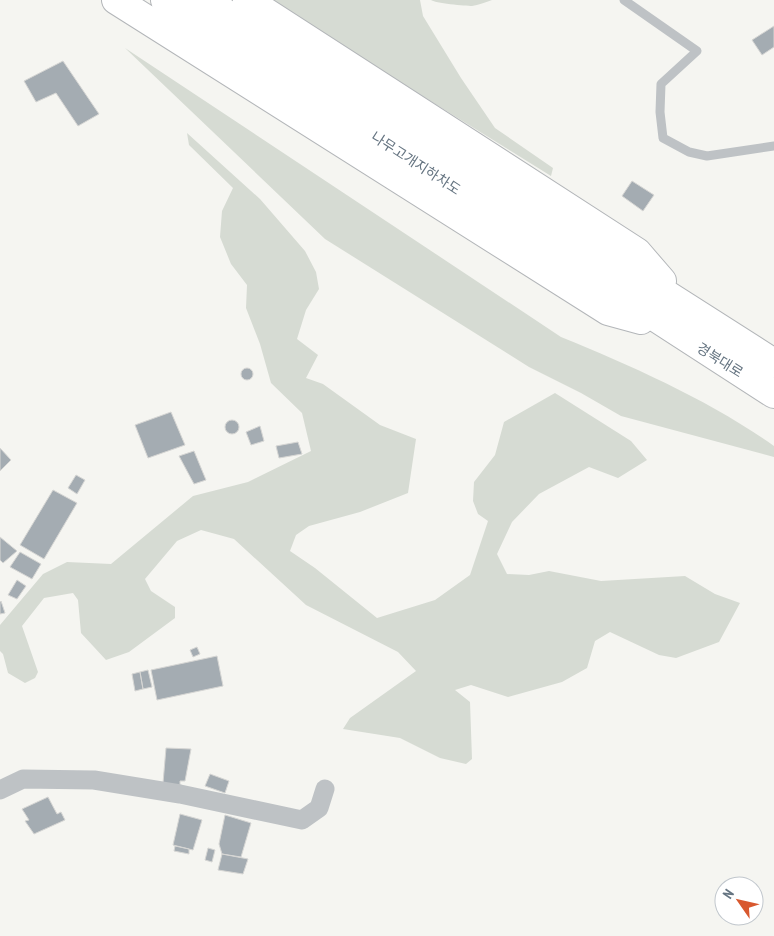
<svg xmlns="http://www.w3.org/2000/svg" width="774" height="936" viewBox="0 0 774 936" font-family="'PT Sans Narrow','Noto Sans KR',sans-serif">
	<rect width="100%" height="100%" fill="#f5f5f1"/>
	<path fill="#d6dbd3" d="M268,0H420L423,16L461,78L495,128L553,168L551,176Z
		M431,0H492C486,2 478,5 472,6C466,6 434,3 431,0Z
		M125,48L561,337C634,367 709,400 774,446V457L621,416L581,393L529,367L325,239Z
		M187,133L260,199L305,251L316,272L319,289L306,310L297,339L318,355L306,378L323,384L380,425L416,439L408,493L360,512L309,526L296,535L290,551L315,568L377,618L435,600L470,575L488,521L478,514L473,501L474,482L495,455L504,422L555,393L631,441L647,460L618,478L589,467L539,494L512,522L497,554L507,574L529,575L549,571L601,581L685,576L715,594L740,603L719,642L676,658L659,655L610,632L595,641L587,668L562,682L508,697L471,685L455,690L470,702L472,759L466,764L440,758L400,738L343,729L350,718L416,671L398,652L306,605L234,539L201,530L177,541L145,579L151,591L175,607V618L129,652L106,660L81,633L78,600L73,593L44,598L22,626L38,672L35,678L25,683L8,673L3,654L0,651V625L43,574L67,562L111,564L193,496L248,482L311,451L302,413L271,383L260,344L246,308L247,285L231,264L220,237L222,211L233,188L189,145Z"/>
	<path fill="#a4acb2" stroke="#d6d6d4" d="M774,26V47L762,55L752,40Z
		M63,61L99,114L78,126L56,93L36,102L24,81Z
		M632,181L654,195L643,211L622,196Z
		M241 374a6 6 0 1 1 12 0a6 6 0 1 1-12 0Z
		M171,412L185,445L148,458L135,425Z
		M225 427a7 7 0 1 1 14 0a7 7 0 1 1-14 0Z
		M260,426L264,441L251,445L246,432Z
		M298,442L302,454L279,458L276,446Z
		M0,448L11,460L0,471Z
		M194,451L206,480L194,484L179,456Z
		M76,475L85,480L77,494L68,488Z
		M53,490L77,503L44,559L20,545Z
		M0,537L17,551L3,563L0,560Z
		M20,552L41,564L32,579L10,567Z
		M17,580L26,586L17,599L8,595Z
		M1,601L5,613L0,614V602Z
		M197,647L200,654L193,657L190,650Z
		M217,656L223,686L157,700L151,670Z
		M148,670L152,687L143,689L140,672Z
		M140,672L143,689L135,691L132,674Z
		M166,748L191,749L185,781H180V787L163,783Z
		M210,774L229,781L225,793L205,786Z
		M48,797L57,814L61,812L65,820L34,834L25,821L29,820L22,809Z
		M180,814L202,820L193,850L173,845Z
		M225,815L251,823L241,857L222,854L219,844Z
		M175,846L189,849V854L174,851Z
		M208,848L215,850L212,862L205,860Z
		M222,854L248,859L243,874L218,870Z"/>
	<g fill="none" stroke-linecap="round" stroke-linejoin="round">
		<defs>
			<path id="trunk" d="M116,0L608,311L641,320
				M165,0L774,394
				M205,0L774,363
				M247,0L637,252L662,281"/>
		</defs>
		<use href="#trunk" stroke="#b3b6b9" stroke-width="30"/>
		<path stroke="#bec2c5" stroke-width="9" d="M624,0L697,51L661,84L660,112L663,138L689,152L707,156L774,146"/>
		<path stroke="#bec2c5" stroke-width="19" d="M0,790L23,779L94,780L180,794L302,820L319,808L325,789"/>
		<use href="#trunk" stroke="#fff" stroke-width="28"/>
	</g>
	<g text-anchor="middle" stroke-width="5" stroke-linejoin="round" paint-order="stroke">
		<g font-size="14" fill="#657481" stroke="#fff">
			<text transform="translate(416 163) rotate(33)" y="5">나무고개지하차도</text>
			<text transform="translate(720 360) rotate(32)" y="5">경북대로</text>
		</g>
	</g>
	<g transform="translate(739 901) rotate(304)"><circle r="24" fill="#ffffff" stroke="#c1c7cd"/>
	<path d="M0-4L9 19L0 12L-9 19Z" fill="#d8582e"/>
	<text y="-8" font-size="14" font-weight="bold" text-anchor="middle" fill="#657481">N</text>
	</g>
</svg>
